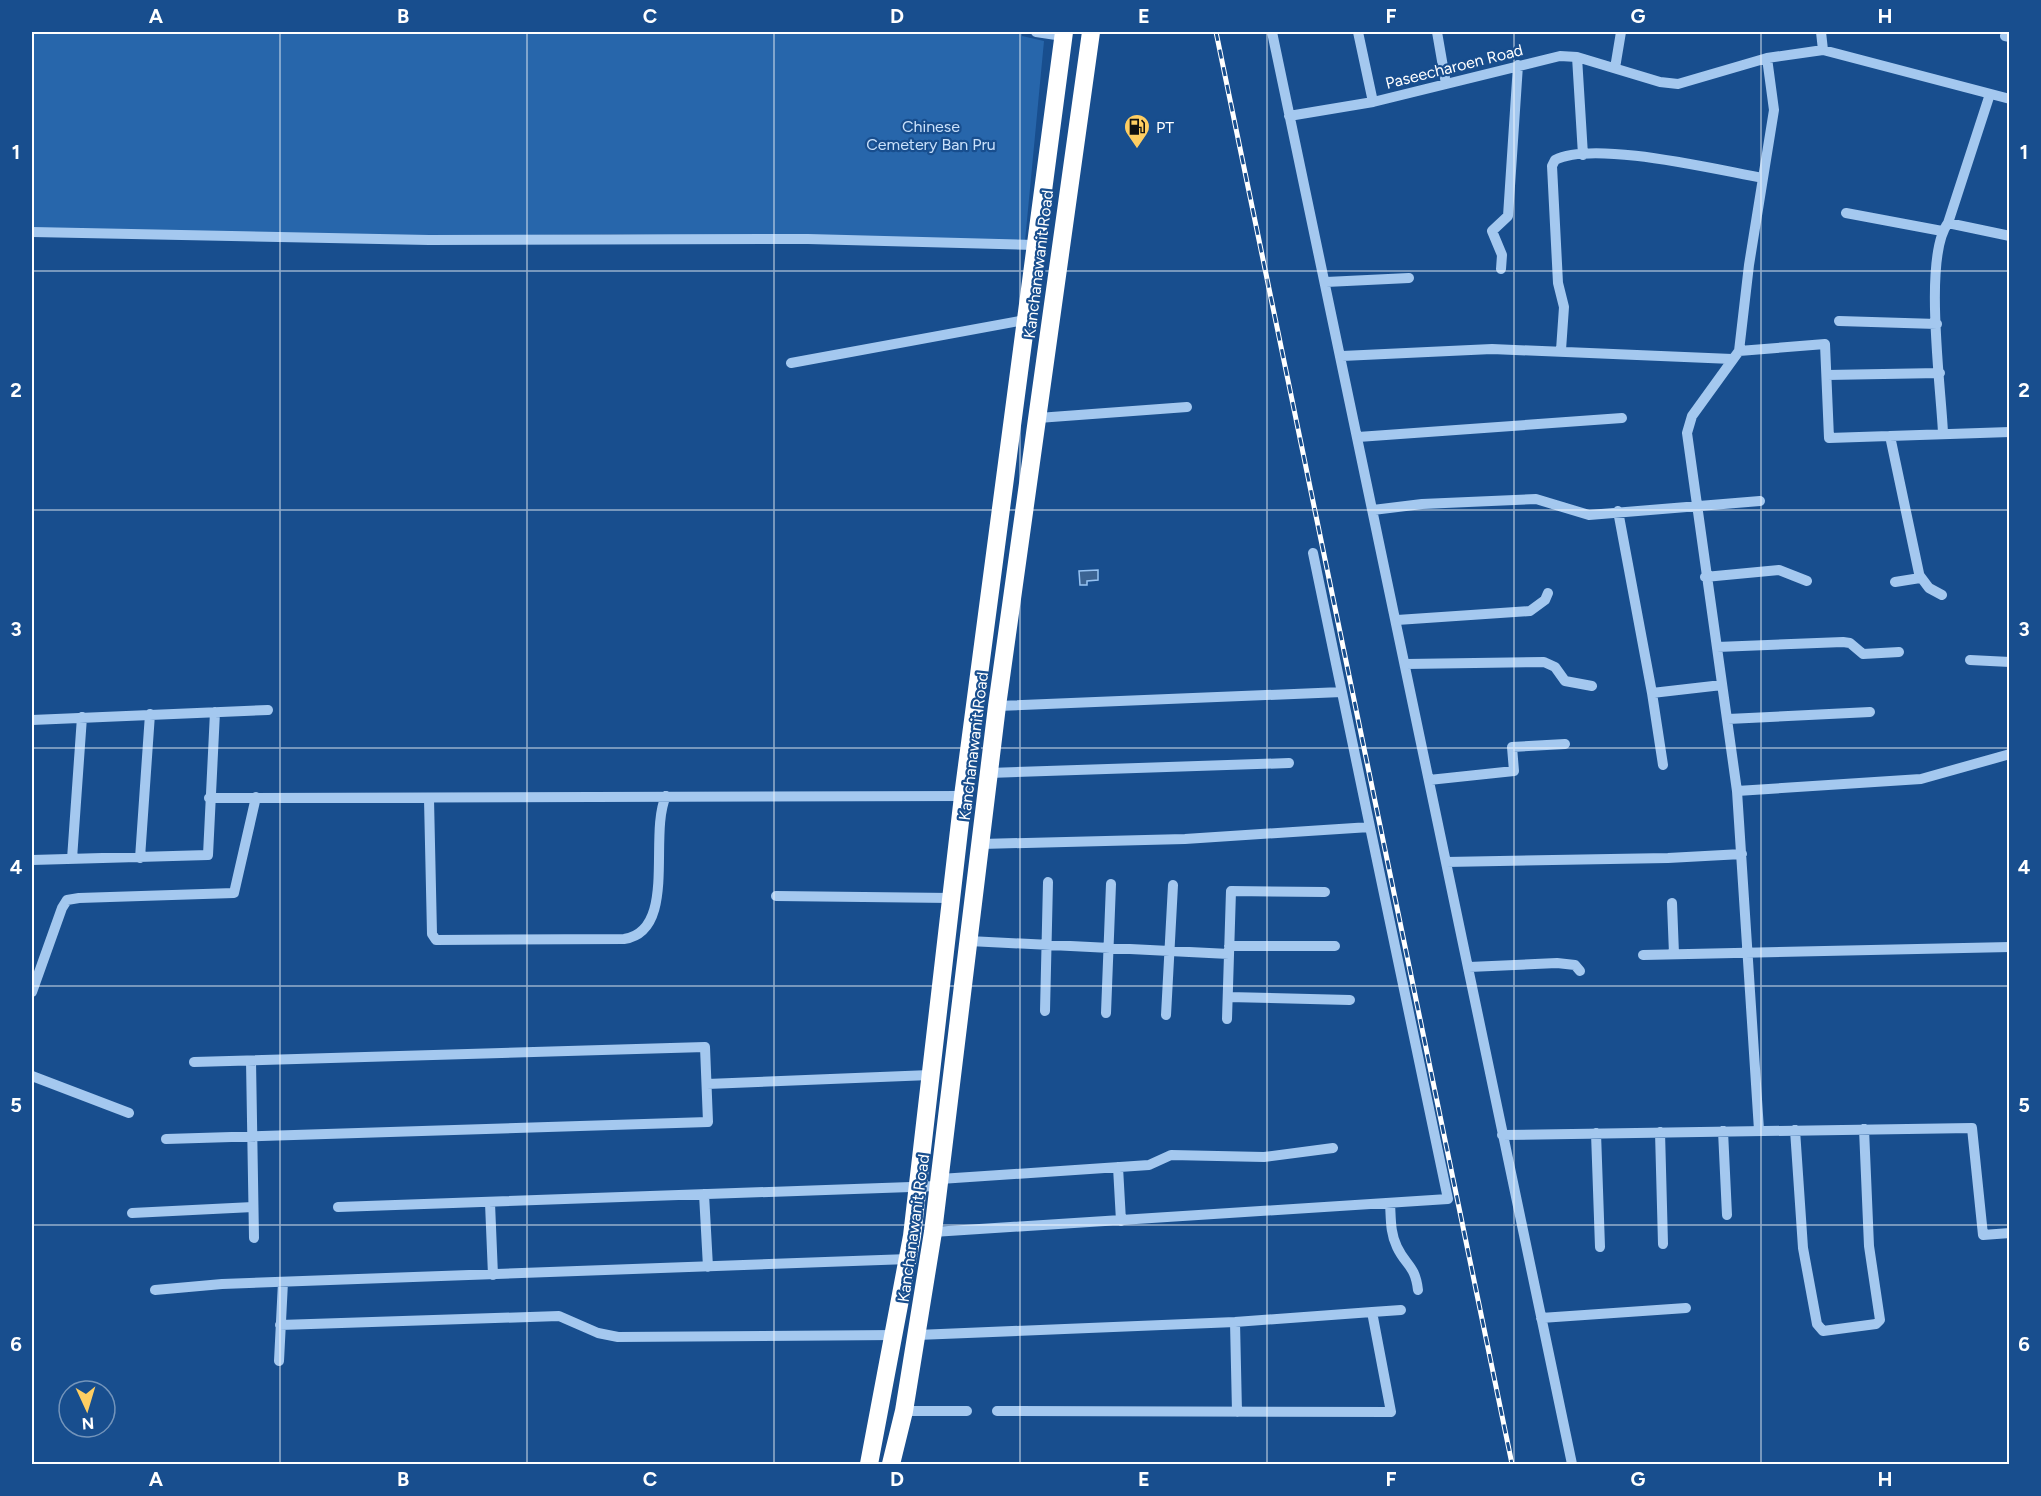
<svg xmlns="http://www.w3.org/2000/svg" width="2041" height="1496" viewBox="0 0 2041 1496" font-family="Figtree,sans-serif">
	<rect width="100%" height="100%" fill="#184e8e"/>
	<path fill="#2766ab" d="M32,32H1022V36L1044,41L1025,241L612,234L428,236L32,228Z"/>
	<path fill="#3c6493" stroke="#97c3f2" stroke-width="1.5" d="M1098,570V580L1087,581V585H1080L1079,571Z"/>
	<g fill="none" stroke-linecap="round" stroke-linejoin="round">
		<path stroke="#a4c8ef" stroke-width="10" d="M1036,32L1063,36
			M1272,32L1572,1464
			M1358,32L1373,102
			M1437,32L1446,84
			M1821,32L1823,50
			M2005,36L2010,37
			M1577,57L1583,155
			M1615,68L1621,32
			M1289,116L1373,102L1560,56L1577,57L1660,82L1678,84L1767,58L1823,50L2010,99
			M1846,213L1942,231
			M1948,223L2010,236
			M32,232L429,240L808,239L1035,245
			M1501,269L1502,255L1492,231L1508,216L1518,65
			M1326,282L1409,278
			M1839,321L1937,324
			M1561,350L1564,307L1558,283L1552,166L1555,160C1594,140 1717,170 1763,178
			M1739,351L1825,344L1829,438L2010,432
			M1342,356L1492,349L1732,359
			M791,363L1025,320
			M1827,375L1940,373
			M1038,418L1187,407
			M1943,433C1941,387 1923,256 1948,223L1990,94
			M1890,436L1920,578L1895,582
			M1358,437L1622,418
			M1373,510L1422,504L1536,499L1589,515L1760,501
			M1618,511L1652,693L1663,765
			M1920,576L1929,588L1942,595
			M1705,577L1779,570L1807,581
			M1397,620L1530,611L1545,600L1548,593
			M1717,647L1843,642L1850,643L1863,654L1899,652
			M1970,660L2010,662
			M1406,664L1544,662L1555,667L1565,681L1592,686
			M1652,693L1722,685
			M997,706L1342,692
			M1728,719L1870,712
			M32,720L268,710
			M989,773L1289,763
			M1429,780L1514,771L1512,747L1565,744
			M1737,791L1921,779L2010,754
			M209,798L963,796
			M429,799L432,934L436,940L624,939C678,931 648,835 666,796
			M981,844L1185,839L1370,827L1313,553
			M140,858L150,714
			M72,859L82,717
			M32,860L208,855L215,712
			M1446,862L1668,858L1742,854
			M776,896L951,898
			M1672,903L1674,954
			M969,941L1229,954
			M1229,946H1335
			M1643,955L2010,947
			M1469,967L1557,963L1575,965L1580,971
			M32,992L62,908L67,900L79,898L234,893L256,797
			M1228,997L1350,1000
			M1045,1011L1048,882
			M1106,1013L1111,884
			M1166,1015L1173,885
			M1227,1019L1231,891L1325,892
			M251,1061L254,1238
			M32,1076L129,1113
			M707,1084L930,1075
			M1759,1130L1737,791L1687,433L1692,416L1739,351L1749,265L1774,110L1767,58
			M1795,1130L1803,1248L1817,1324L1823,1331L1876,1324L1880,1320L1869,1246L1864,1129
			M1723,1131L1727,1215
			M1660,1132L1663,1244
			M1596,1133L1600,1247
			M1502,1135L1972,1128L1983,1235L2010,1233
			M166,1139L708,1122L705,1047L194,1062
			M1118,1167L1121,1221
			M940,1179L1149,1165L1171,1155L1264,1157L1333,1148
			M704,1194L708,1267
			M490,1203L493,1275
			M1390,1203C1391,1218 1390,1233 1397,1247C1406,1266 1415,1265 1418,1290
			M338,1207L939,1186
			M132,1213L253,1207
			M933,1232L1448,1199L1370,827
			M155,1290L222,1284L909,1259
			M1372,1312L1401,1310
			M1541,1318L1686,1308
			M1235,1322L1237,1412
			M280,1325L559,1316L598,1333L618,1337L896,1335
			M917,1335L1235,1322L1372,1312L1391,1412L997,1411
			M279,1361L283,1282
			M904,1411H967"/>
		<path stroke="#fff" stroke-width="18" d="M869,1464L912,1236L963,796L1064,32
			M891,1464L904,1411L933,1232L997,706L1091,32"/>
		<defs>
			<path id="rail" d="M1216,32L1512,1464"/>
		</defs>
		<use href="#rail" stroke="#fff" stroke-width="5"/>
		<use href="#rail" stroke="#184e8e" stroke-width="3" stroke-dasharray="9" stroke-linecap="butt"/>
	</g>
	<path fill="none" stroke="#fff" stroke-width="1.5" stroke-opacity="0.55" d="M280,32V1464M527,32V1464M774,32V1464M1020,32V1464M1267,32V1464M1514,32V1464M1761,32V1464M32,271H2010M32,510H2010M32,748H2010M32,986H2010M32,1225H2010"/>
	<defs>
		<symbol id="fuel-pin" viewBox="-11 -11 22 30"><path d="M0 17L-7.5 6A9.5 9.5 0 1 1 7.5 6Z" fill="#ffce62" stroke="#184e8e"/><path d="M-5.5-6h7V0h2V4h1.3V-2.5L3-4.5l.8-.8L6-3V5H2.5V1h-1V6h-7ZM-4.2-4.7v3.2H.2V-4.7Z" fill="#111"/></symbol>
	</defs>
	<g fill-rule="evenodd">
		<use href="#fuel-pin" x="1122" y="112" width="30" height="40"/>
	</g>
	<g text-anchor="middle" stroke-width="4.5" stroke-linejoin="round" paint-order="stroke">
		<g font-size="16" fill="#fff" stroke="#184e8e">
			<text transform="translate(1454 66) rotate(-14)" y="6">Paseecharoen Road</text>
			<text transform="translate(1038 264) rotate(-83)" y="6">Kanchanawanit Road</text>
			<text transform="translate(973 746) rotate(-83)" y="6">Kanchanawanit Road</text>
			<text transform="translate(913 1228) rotate(-82)" y="6">Kanchanawanit Road</text>
		</g>
		<g font-size="16" fill="#cae1fb" stroke="#184e8e">
			<text x="931" y="132">Chinese<tspan x="931" dy="18">Cemetery Ban Pru</tspan></text>
		</g>
		<g font-size="16" fill="#fff" stroke="#184e8e" text-anchor="start">
			<text x="1156" y="133">PT</text>
		</g>
	</g>
	<rect width="2041" height="1496" fill="none" stroke="#184e8e" stroke-width="66"/>
	<g transform="translate(87 1409) rotate(176)"><circle r="28" fill="#184e8e" stroke="#7495bb" stroke-width="1.5"/>
	<path d="M0-4.5L10 22L0 15L-10 22Z" fill="#ffce62"/>
	<text y="-9" font-size="16" font-weight="bold" text-anchor="middle" fill="#ffffff">N</text>
	</g>
	<rect x="33" y="33" width="1975" height="1430" fill="none" stroke="#fff" stroke-width="2"/>
	<g font-size="20" text-anchor="middle" font-weight="bold" fill="#fff">
		<text x="156" y="23">A</text>
		<text x="403" y="23">B</text>
		<text x="650" y="23">C</text>
		<text x="897" y="23">D</text>
		<text x="1144" y="23">E</text>
		<text x="1391" y="23">F</text>
		<text x="1638" y="23">G</text>
		<text x="1885" y="23">H</text>
		<text x="16" y="159">1</text>
		<text x="2024" y="159">1</text>
		<text x="16" y="397">2</text>
		<text x="2024" y="397">2</text>
		<text x="16" y="636">3</text>
		<text x="2024" y="636">3</text>
		<text x="16" y="874">4</text>
		<text x="2024" y="874">4</text>
		<text x="16" y="1112">5</text>
		<text x="2024" y="1112">5</text>
		<text x="16" y="1351">6</text>
		<text x="2024" y="1351">6</text>
		<text x="156" y="1486">A</text>
		<text x="403" y="1486">B</text>
		<text x="650" y="1486">C</text>
		<text x="897" y="1486">D</text>
		<text x="1144" y="1486">E</text>
		<text x="1391" y="1486">F</text>
		<text x="1638" y="1486">G</text>
		<text x="1885" y="1486">H</text>
	</g>
</svg>
